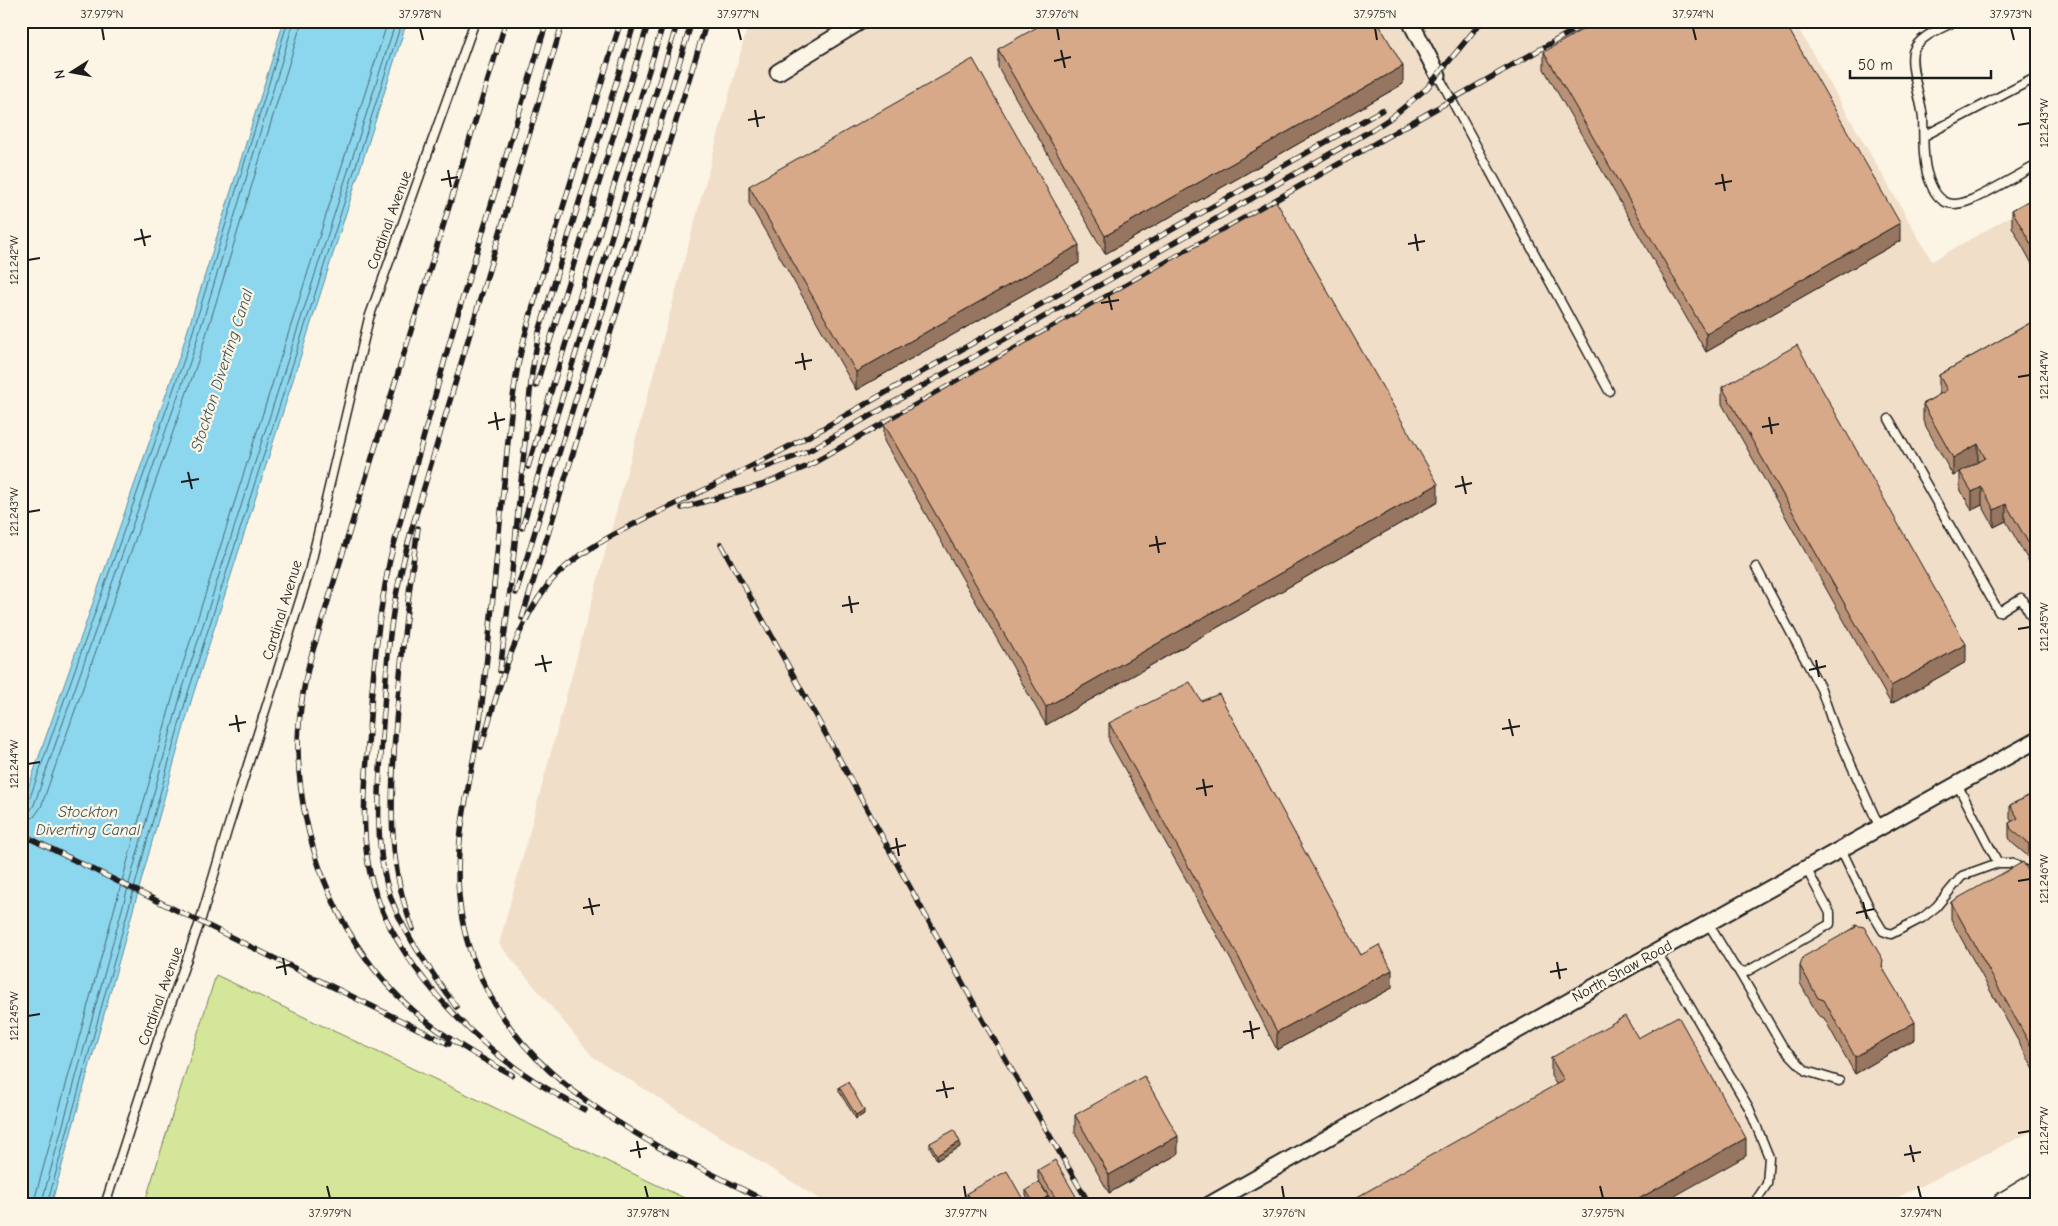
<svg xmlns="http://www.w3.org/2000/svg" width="2058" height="1226" viewBox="0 0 2058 1226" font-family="'Comic Neue',sans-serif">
	<rect width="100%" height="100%" fill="#fcf5e5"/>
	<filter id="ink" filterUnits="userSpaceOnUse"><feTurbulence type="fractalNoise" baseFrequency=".02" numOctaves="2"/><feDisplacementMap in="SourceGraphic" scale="10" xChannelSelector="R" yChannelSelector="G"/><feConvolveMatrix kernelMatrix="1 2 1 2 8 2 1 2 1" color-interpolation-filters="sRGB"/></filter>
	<g filter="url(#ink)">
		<path fill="#f1dec9" d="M749,21H1794L1932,261L2037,201V1129L1882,1205H829L593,1057L499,944Z"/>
		<path fill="#d4e699" stroke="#78815a" d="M216,975L699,1205H144Z"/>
		<path fill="#8dd7ee" stroke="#608c9a" d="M284,21H407L192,698L51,1205H21V808L181,352Z"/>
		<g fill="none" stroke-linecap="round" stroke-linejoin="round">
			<path stroke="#496770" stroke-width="1" d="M21,807L26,806L28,803L186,354L288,21
				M21,813L30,811L34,805L192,356L294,21
				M21,821L34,817L41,807L199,358L302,21
				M33,1205L174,692L388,21
				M41,1205L181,694L396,21
				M47,1205L187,696L402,21"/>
			<defs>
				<path id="service" d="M1956,21C1943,28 1918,36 1913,52C1909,68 1922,100 1923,119C1924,136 1922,156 1927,173C1939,217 1962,206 1993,189C2008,181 2022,173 2037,165
					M1438,75L1609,391
					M1924,136L2037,77
					M1889,419L1999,612L2021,598L2037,626
					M1756,567L1821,689L1834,727L1880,828
					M1957,784L1998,863
					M1841,849L1871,911L1883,931L1891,934L1922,918L1936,907L1962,876L1998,863H2012L2037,877
					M1708,923L1734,966L1738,970L1746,972L1830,924V913L1806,868
					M1656,952L1674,979L1749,1108L1769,1157L1767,1184L1753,1205
					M1738,970L1783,1047L1806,1071L1839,1081
					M1229,1193L1235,1205
					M105,1205L158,1040L200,922L227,831L309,572L369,318L475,21"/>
				<path id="minor" d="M1410,21L1438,75
					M778,72L861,21
					M1209,1205L1656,952L2037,740"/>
				<path id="motorway" d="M2007,1205L2037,1187"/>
			</defs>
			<use href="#service" stroke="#1c1c1c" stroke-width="11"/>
			<use href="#minor" stroke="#1c1c1c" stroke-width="19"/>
			<use href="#motorway" stroke="#1c1c1c" stroke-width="31"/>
			<use href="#service" stroke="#fcf5e5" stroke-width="8"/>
			<use href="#minor" stroke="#fcf5e5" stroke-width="15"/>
			<use href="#motorway" stroke="#fcf5e5" stroke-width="28"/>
			<defs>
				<path id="rail" d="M506,21L310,660C303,689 298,718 298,747C299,836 334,931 397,995C430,1029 471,1053 512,1075
					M547,21L453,330L390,559C378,617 373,673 369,731C366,775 361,820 368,863C380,936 441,1008 496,1053C524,1076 554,1094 585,1110
					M621,21C600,86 580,152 560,217C546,264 530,311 519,360C511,400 508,442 504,483C496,559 490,636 481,712C470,798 441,870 472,956C507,1052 579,1101 664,1150
					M536,386L649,21
					M528,467L664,21
					M755,471L794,457L810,450L1372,130L1392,117L1427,88L1482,21
					M682,508L762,485L808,466L1590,21
					M522,528L678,21
					M721,544L988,1029L1090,1205
					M516,593L692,21
					M522,618L707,21
					M500,671L511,582L532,372L539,332L635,21
					M481,747C498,693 512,632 547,586C580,544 651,517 698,493C739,473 779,452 820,430L1382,110
					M21,834L449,1044
					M413,929C386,862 391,792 396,722C401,657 408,593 418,528
					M456,1007C432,972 400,930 388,889C374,840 379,788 382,738C385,699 386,659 392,620C396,589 404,558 412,528L563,21
					M658,1147L774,1205"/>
			</defs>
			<use href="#rail" stroke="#1c1c1c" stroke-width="5.5"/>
			<use href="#rail" stroke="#fcf5e5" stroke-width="4" stroke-dasharray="11" stroke-linecap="butt"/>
		</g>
		<path fill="#b99176" stroke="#1c1c1c" d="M998,49L1403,84L1105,254L998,67Z
			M1544,52L1900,241L1706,352L1544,69Z
			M749,186L1079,263L856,390L749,203Z
			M2037,196V273L2012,227V210Z
			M2037,319V576L2006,521L1994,527L1982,505L1972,510L1960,489V472L1978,462L1953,476L1923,421V404L1940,394L1939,392V375Z
			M1722,387L1966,662L1891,704L1722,404Z
			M884,424L1438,502L1046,725L884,441Z
			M1201,701L1361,955L1392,988L1277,1050L1237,971L1109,741V723Z
			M2037,788V862L2033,856L2029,857L2011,842L2009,837V823L2012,821L2010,819V805L2034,793V789Z
			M2037,887V1075L1951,920V902Z
			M1855,925L1883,968L1915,1039L1855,1074L1824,1018L1818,1015L1800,983V966L1855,927Z
			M1638,1038L1746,1156L1556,1084L1551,1076V1058Z
			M839,1087L864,1114L856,1119L839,1091Z
			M1075,1115L1178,1154L1109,1193L1075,1133Z
			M930,1143L960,1147L937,1160L930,1147Z
			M1038,1170L1081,1205H1054L1038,1179Z
			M1026,1190L1048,1201L1042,1205H1032L1026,1195Z
			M967,1193L1025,1205H967Z"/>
		<path fill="#967660" stroke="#1c1c1c" d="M1403,66V84L1105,254V236Z
			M1900,223V241L1706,352V334Z
			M1079,245V263L856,390V372Z
			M1978,444V462L1953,476V458Z
			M1438,484V502L1046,725V707Z
			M1982,487V505L1972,510V492Z
			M2006,504V521L1994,527V510Z
			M1966,644V662L1891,704V686Z
			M2033,842V856L2029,857V844Z
			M1392,970V988L1277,1050V1032Z
			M1915,1022V1039L1855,1074V1057Z
			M864,1110V1114L856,1119V1115Z
			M1178,1136V1154L1109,1193V1175Z
			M1746,1138V1156L1659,1205H1628Z
			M960,1142V1147L937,1160V1155Z
			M1048,1196V1201L1042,1205H1035Z"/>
		<path fill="#d7a989" stroke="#1c1c1c" d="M1048,21H1377L1403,66L1105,236L998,49Z
			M1597,21H1784L1900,223L1706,334L1544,52Z
			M973,59L1079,245L856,372L749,186Z
			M2037,196V255L2012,210Z
			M1276,201L1438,484L1046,707L884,424Z
			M2037,319V558L2006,504L1994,510L1982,487L1972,492L1960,472L1985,458L1978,444L1953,458L1923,404L1947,390L1939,375Z
			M1797,345L1966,644L1891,686L1722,387Z
			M1190,682L1201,701L1219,694L1361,955L1379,945L1392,970L1277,1032L1237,954L1109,723Z
			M2037,788V849L2033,842L2029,844L2011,829L2009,823L2018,818L2010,805L2037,792L2034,789Z
			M2023,862L2037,887V1057L1951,902Z
			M1855,925L1864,927L1883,960L1882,967L1915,1022L1855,1057L1824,1000L1818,998L1800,966L1803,957L1856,927Z
			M1625,1016L1638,1038L1678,1016L1746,1138L1628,1205H1343L1564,1080L1551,1058Z
			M1144,1076L1178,1136L1109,1175L1075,1115Z
			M848,1082L864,1110L856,1115L839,1087Z
			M954,1130L960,1142L937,1155L930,1143Z
			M1055,1160L1081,1205H1060L1038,1170Z
			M1007,1171L1025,1203L1021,1205H974L967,1193Z
			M1039,1182L1048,1196L1035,1205L1026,1190Z"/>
	</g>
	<path fill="none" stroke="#1c1c1c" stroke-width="2" d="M102,28L104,40M420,28L423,40M738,28L741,40M1057,28L1059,40M1375,28L1377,40M1693,28L1696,40M2011,28L2014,40M1061,50L1065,68M1054,61L1071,57M755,110L758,127M748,120L765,117M2018,125L2030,123M448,170L451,187M1722,174L1725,191M441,180L458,177M1715,184L1732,181M141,229L145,246M1415,234L1418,251M134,240L151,236M1408,244L1425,241M28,260L40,258M1108,293L1112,310M1101,303L1119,300M802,353L805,370M795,363L812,360M2018,377L2030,375M495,412L498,430M1769,417L1772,434M488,423L505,419M1762,427L1779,424M188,472L192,489M1462,476L1466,494M181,482L199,479M1455,487L1472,483M28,512L40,510M1156,536L1159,553M1149,546L1166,543M849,596L852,613M842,606L859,603M2018,629L2030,627M542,655L546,672M1816,660L1819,677M535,665L552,662M1809,670L1826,666M236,715L239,732M1509,719L1513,736M229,725L246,722M1502,729L1520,726M28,764L40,762M1203,779L1206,796M1196,789L1213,786M896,838L899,856M889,849L906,845M2018,881L2030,879M589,898L593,915M1863,902L1867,919M583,908L600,905M1856,913L1874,909M283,958L286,975M1557,962L1560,979M276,968L293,964M1550,972L1567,969M28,1016L40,1014M1250,1021L1253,1039M1243,1032L1260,1028M943,1081L947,1098M936,1091L954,1088M2018,1133L2030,1131M637,1141L640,1158M1910,1145L1914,1162M630,1151L647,1148M1904,1155L1921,1152M327,1186L330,1198M645,1186L648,1198M964,1186L966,1198M1282,1186L1284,1198M1600,1186L1603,1198M1918,1186L1921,1198"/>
	<g text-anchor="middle" stroke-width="4.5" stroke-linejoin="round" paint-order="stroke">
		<g font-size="15" fill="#1c1c1c" stroke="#fcf5e5">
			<text transform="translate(389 220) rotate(-70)" y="5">Cardinal Avenue</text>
			<text transform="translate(282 610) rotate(-73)" y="5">Cardinal Avenue</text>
			<text transform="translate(1622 971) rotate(-29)" y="5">North Shaw Road</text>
			<text transform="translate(160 996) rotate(-70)" y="5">Cardinal Avenue</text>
		</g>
		<g font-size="16" font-style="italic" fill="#3e545b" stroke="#fcf5e5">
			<text transform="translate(221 370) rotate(-72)" y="6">Stockton Diverting Canal</text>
			<text x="88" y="817">Stockton<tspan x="88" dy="18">Diverting Canal</tspan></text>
		</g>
	</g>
	<rect width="2058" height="1226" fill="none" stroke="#fcf5e5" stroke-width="55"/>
	<g transform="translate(72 72) rotate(259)" stroke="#fcf5e5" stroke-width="4" paint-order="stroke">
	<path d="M0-4L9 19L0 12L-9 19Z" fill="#1c1c1c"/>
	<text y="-8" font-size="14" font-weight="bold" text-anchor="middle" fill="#1c1c1c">N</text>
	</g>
	<path d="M1850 70v8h141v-8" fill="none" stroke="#1c1c1c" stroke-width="2.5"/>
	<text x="1858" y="70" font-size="15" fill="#1c1c1c" stroke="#fcf5e5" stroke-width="4" paint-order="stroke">50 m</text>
	<rect x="28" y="28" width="2002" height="1170" fill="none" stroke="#1c1c1c" stroke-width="2"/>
	<g font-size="12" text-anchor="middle" fill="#1c1c1c">
		<text x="102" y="18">37.979°N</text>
		<text x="420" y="18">37.978°N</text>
		<text x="738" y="18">37.977°N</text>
		<text x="1057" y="18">37.976°N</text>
		<text x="1375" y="18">37.975°N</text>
		<text x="1693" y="18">37.974°N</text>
		<text x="2011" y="18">37.973°N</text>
		<text transform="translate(2044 123) rotate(-90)" y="4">121.243°W</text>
		<text transform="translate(14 260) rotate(-90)" y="4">121.242°W</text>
		<text transform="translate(2044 375) rotate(-90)" y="4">121.244°W</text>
		<text transform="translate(14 512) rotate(-90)" y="4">121.243°W</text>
		<text transform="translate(2044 627) rotate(-90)" y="4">121.245°W</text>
		<text transform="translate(14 764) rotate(-90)" y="4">121.244°W</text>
		<text transform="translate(2044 879) rotate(-90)" y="4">121.246°W</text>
		<text transform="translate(14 1016) rotate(-90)" y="4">121.245°W</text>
		<text transform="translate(2044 1131) rotate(-90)" y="4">121.247°W</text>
		<text x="330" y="1217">37.979°N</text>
		<text x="648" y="1217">37.978°N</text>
		<text x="966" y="1217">37.977°N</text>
		<text x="1284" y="1217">37.976°N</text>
		<text x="1603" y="1217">37.975°N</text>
		<text x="1921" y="1217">37.974°N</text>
	</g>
</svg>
